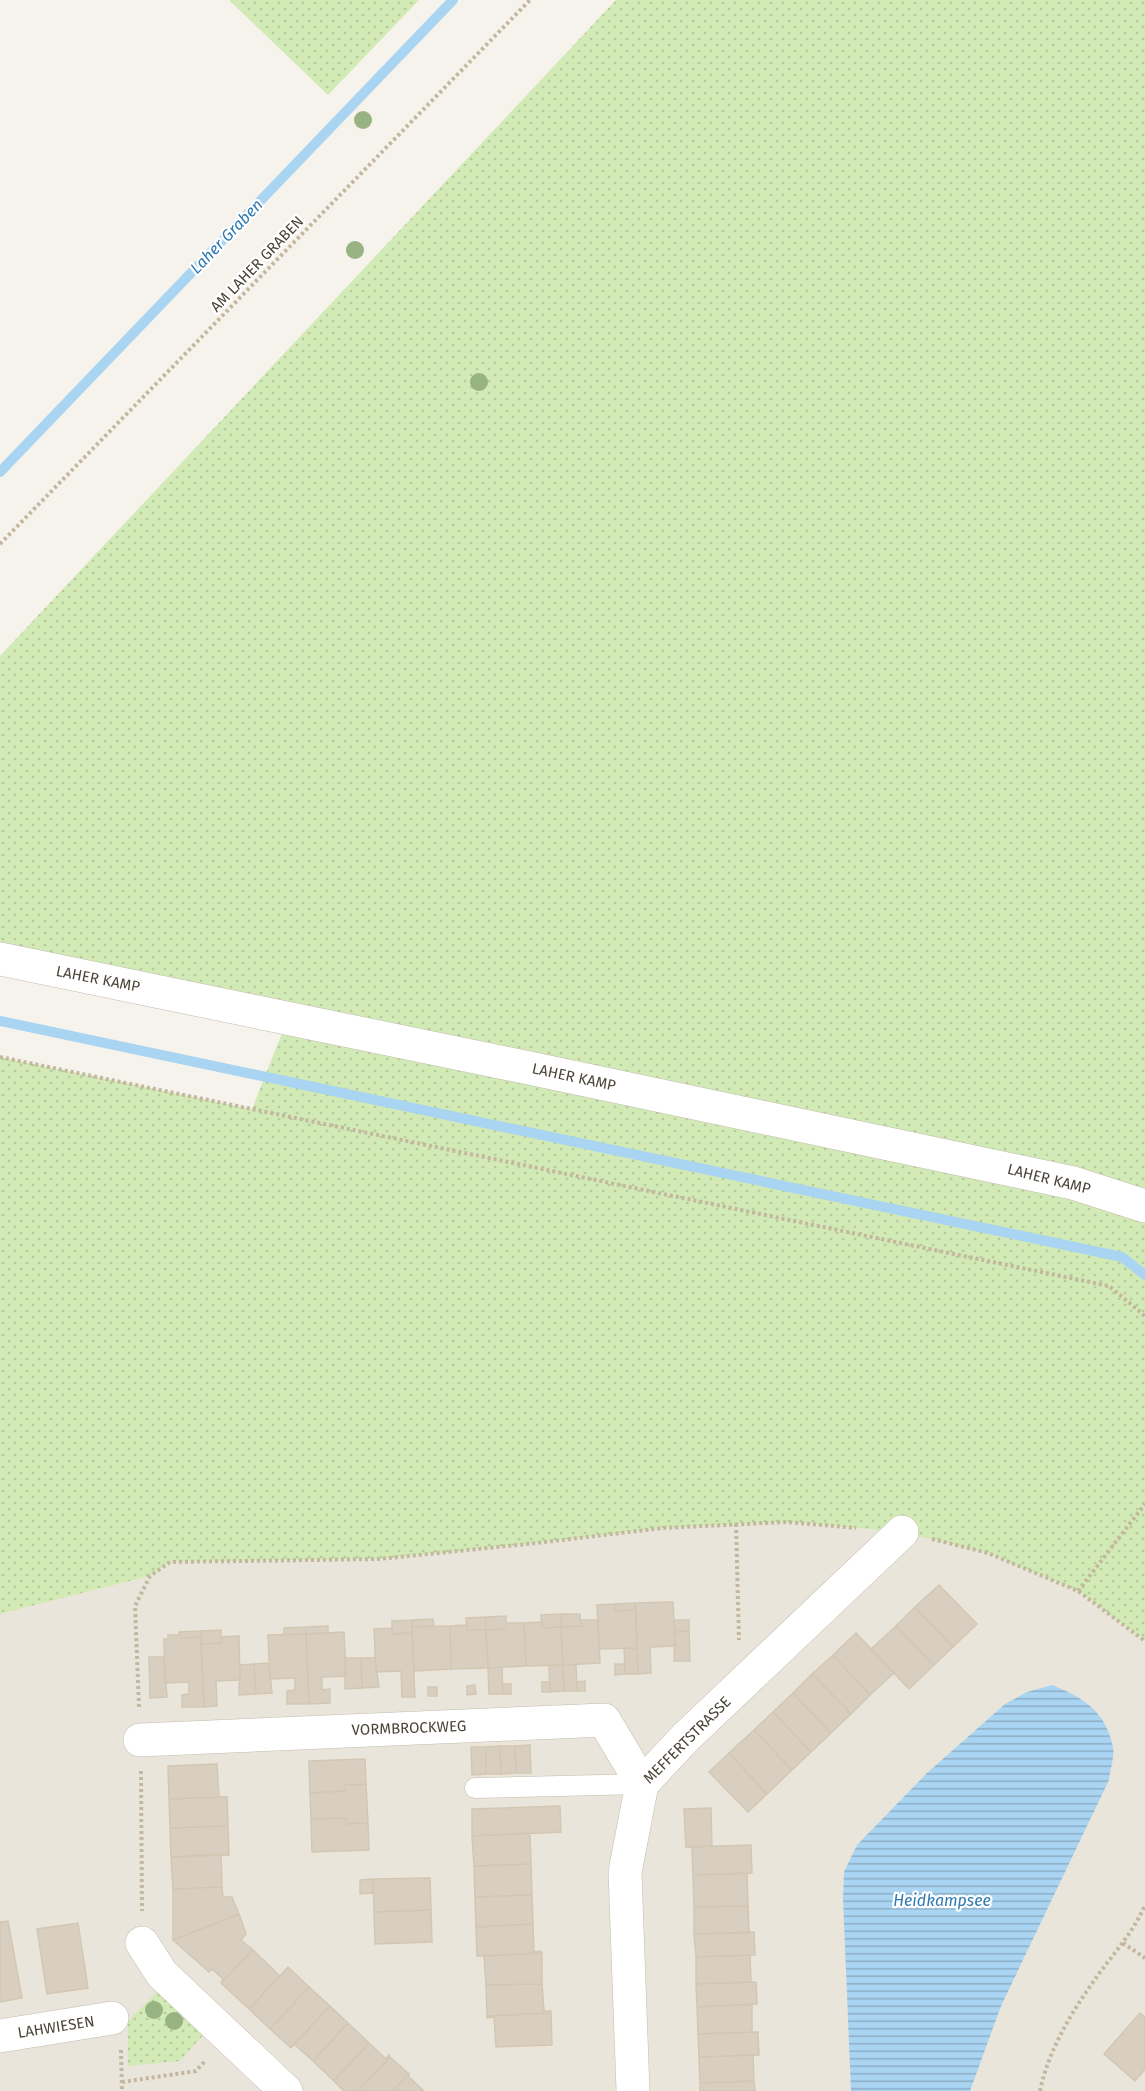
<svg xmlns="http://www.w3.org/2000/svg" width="1145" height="2091" viewBox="0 0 1145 2091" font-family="'Fira Sans',sans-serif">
	<defs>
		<pattern id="grass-dots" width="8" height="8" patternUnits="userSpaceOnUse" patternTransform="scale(1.5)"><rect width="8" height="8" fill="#d2eab5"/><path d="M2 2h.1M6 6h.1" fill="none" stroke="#b6ca9c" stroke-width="1.8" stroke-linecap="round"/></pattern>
		<pattern id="water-rules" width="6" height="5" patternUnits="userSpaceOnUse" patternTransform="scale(1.5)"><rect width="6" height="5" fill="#a9d4f2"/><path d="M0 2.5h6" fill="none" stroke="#8caec5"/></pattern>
	</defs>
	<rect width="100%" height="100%" fill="#f6f3ec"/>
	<path fill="#eae5da" d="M787,1522L902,1532L988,1553L1078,1591L1145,1641V2091H0V1614L150,1576L170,1562L379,1559L537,1543L663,1528Z"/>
	<path fill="url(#grass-dots)" d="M229,0H419L328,95Z
		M616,0H1145V1641L1078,1591L988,1553L902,1532L787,1522L663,1528L537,1543L379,1559L170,1562L150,1576L0,1614V1057L252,1109L288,1018L0,959V656Z
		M161,1988L206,2032L180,2061L128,2066V2021Z"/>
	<path fill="url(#water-rules)" d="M1052,1685C1082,1697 1106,1711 1113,1747C1115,1756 1110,1770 1109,1780L1001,2006L970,2091H851L843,1899L844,1872L857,1845L927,1773L1005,1704L1027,1692Z"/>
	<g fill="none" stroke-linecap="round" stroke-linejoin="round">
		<path stroke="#a9d4f2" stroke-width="10" d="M0,472L453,0
			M0,1021L1122,1257L1145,1275"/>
	</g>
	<path fill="#d8cfc1" stroke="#d3c7b4" stroke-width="1.5" d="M939,1585L977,1624L953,1647L915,1607Z
		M673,1602L675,1646L650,1647L651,1673L638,1674L635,1603Z
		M635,1603L636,1610L615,1611V1604Z
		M615,1604V1611L636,1610L637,1648L599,1649L597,1605Z
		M915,1607L953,1647L934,1665L896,1626Z
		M561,1614H580L581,1626L561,1627Z
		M561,1614V1627L542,1628L541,1615Z
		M506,1616V1629L486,1630V1617Z
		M486,1617V1630H467L466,1618Z
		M433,1619L434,1626L412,1627V1620Z
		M412,1620V1633L392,1634V1621Z
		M581,1620H598L600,1663L563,1665L561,1627L581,1626Z
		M674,1620H689V1631L675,1632Z
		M541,1622L542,1628L561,1627L563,1665L526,1666L524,1623Z
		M506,1623H524L526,1666L488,1668L486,1630L506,1629Z
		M466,1625L467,1630H486L488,1668L451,1669L450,1626Z
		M328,1626V1633L306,1634V1627Z
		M450,1626L451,1669L414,1671L412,1627Z
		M896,1626L934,1665L909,1689L871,1649Z
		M306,1627V1634L284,1635V1628Z
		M392,1628V1634L412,1633L415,1697H402L401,1671L376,1672L374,1629Z
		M221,1630V1643L201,1644V1631Z
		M201,1631V1637L181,1638V1635H179V1632Z
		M689,1631L690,1661H674L675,1632Z
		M344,1632L346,1676L322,1677V1690L330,1689V1703L309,1704L306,1634Z
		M856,1633L894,1673L870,1695L833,1655Z
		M306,1634L309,1704H287V1691L295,1690V1678L270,1679L268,1635Z
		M168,1635H181V1638L201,1637L204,1707H182V1695L189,1694V1682L165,1683L164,1639H168Z
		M239,1636L240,1680L216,1681L217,1706L204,1707L201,1644L221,1643V1637Z
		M624,1648H637L638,1674H625Z
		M833,1655L870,1695L851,1714L812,1674Z
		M149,1657H164L167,1697L150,1698Z
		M345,1658H361L362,1688L345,1689Z
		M361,1658H375L379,1687L362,1688Z
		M269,1663L272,1693L256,1694L254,1664Z
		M254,1664L256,1694L239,1695L240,1665Z
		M615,1664H624L625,1674L615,1675Z
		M549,1665H563L564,1691L550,1692Z
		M563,1665H576L577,1691H564Z
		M502,1667L503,1694H489L488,1668Z
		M812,1674L851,1714L831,1733L793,1693Z
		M585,1681V1691H577V1682Z
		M542,1682H550V1692H542Z
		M502,1684H511V1694H503Z
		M475,1685L476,1694L467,1695V1686Z
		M428,1687H437V1696H428Z
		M793,1693L831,1733L811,1752L773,1712Z
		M773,1712L811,1752L792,1770L754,1730Z
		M754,1730L792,1770L767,1794L729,1753Z
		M530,1745L531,1773H516L515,1746Z
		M500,1746L501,1774H486V1747Z
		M500,1746H515L516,1773L501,1774Z
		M471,1747H486V1774L472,1775Z
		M729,1753L767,1794L748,1812L709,1772Z
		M365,1759L366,1784L345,1785V1791L310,1793L309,1761Z
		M217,1764L219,1797H227L169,1799L168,1766Z
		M366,1784L368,1823L346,1824V1818L311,1819L310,1793L345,1791V1785Z
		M227,1797L228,1826L170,1828L169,1799Z
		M560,1806L561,1832L472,1836V1809Z
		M711,1808L712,1846L686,1847L684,1809Z
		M346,1818V1824L368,1823L369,1850L312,1852L311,1819Z
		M228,1826L229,1855L171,1857L170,1828Z
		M530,1833L531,1864L474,1866L472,1836Z
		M751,1845L752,1873L693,1875L692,1847Z
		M221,1854L222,1887L173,1889L171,1857Z
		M531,1864L532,1895L475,1897L474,1866Z
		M747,1873L748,1906L694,1907L693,1875Z
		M430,1878L431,1910L374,1912L373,1879Z
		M373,1879V1893L360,1894V1880Z
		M222,1887L223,1897H232L239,1914L173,1940V1889Z
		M532,1895L533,1924L476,1927L475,1897Z
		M748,1906L749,1933L694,1934V1907Z
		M431,1910L432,1942L375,1944L374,1912Z
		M239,1914L246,1934L241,1940L253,1950L221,1983L223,1979L212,1969L209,1972L173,1940Z
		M8,1921L22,1998L0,2002V1922Z
		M78,1923L88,1988L47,1994L37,1929Z
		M533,1924L534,1952L541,1951L542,1953L477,1956L476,1927Z
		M754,1932L755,1955L696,1957L694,1934Z
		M253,1950L280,1976L249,2009L221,1983Z
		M542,1953V1984L486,1985L484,1956Z
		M750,1955L751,1982L696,1984V1957Z
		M288,1967L309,1987L270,2029L249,2009Z
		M756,1982L757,2004L697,2007L696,1984Z
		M542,1984L544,2011H551V2013L487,2016L486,1985Z
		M309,1987L330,2006L291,2048L270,2029Z
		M752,2004V2032L698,2034L697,2007Z
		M330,2006L348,2023L313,2061L294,2044Z
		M551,2013L552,2045L496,2047L494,2017L487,2018V2016Z
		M1140,2013L1145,2017V2069L1135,2081L1104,2054Z
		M348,2023L369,2043L334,2081L313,2061Z
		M758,2032L759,2055L699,2057L698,2034Z
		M369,2043L386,2059L389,2055L390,2057L358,2091H344L334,2081Z
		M753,2055L754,2081L700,2083L699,2057Z
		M390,2057L409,2074L393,2091H358Z
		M409,2074V2077L424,2091H393Z
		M754,2081L755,2091H700V2083Z"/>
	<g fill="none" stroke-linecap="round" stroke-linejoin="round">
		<defs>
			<path id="lane" d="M475,1788L642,1784"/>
			<path id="street" d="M0,959L534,1069L1073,1183L1145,1206
				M140,1740L604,1720L642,1784
				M142,1943L162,1974L286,2091
				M0,2036L112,2018
				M633,2091L625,1872L642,1784L685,1738L902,1532"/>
		</defs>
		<use href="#lane" stroke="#c2bbae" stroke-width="21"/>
		<use href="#street" stroke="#c2bbae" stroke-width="34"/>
		<path stroke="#c4b79f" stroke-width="4" stroke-dasharray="3 3" stroke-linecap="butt" d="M0,544L530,0
			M0,1057L1109,1286L1145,1316
			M736,1524L739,1640
			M932,1539L988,1553L1078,1591L1145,1641
			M1078,1591L1145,1504
			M139,1707L135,1606L150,1576L170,1562L379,1559L537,1543L663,1528L787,1522L856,1528
			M141,1771L142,1911
			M1123,1943L1145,1958
			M121,2050L122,2091
			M122,2082L196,2071L206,2060
			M1040,2091C1049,2048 1073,2010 1098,1975C1115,1952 1134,1931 1145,1905"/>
		<use href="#lane" stroke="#fff" stroke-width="20"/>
		<use href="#street" stroke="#fff" stroke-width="33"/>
	</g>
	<g fill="#97b381">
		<circle cx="363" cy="120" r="9"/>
		<circle cx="355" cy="250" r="9"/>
		<circle cx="479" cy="382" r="9"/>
		<circle cx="154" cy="2010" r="9"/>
		<circle cx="174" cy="2021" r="9"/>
	</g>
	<g text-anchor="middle" stroke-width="4.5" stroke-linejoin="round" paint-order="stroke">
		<g font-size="15" fill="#4b4439" stroke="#fff">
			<text transform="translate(257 264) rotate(-46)" y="5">AM LAHER GRABEN</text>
			<text transform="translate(98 979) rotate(11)" y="5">LAHER KAMP</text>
			<text transform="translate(574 1077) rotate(12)" y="5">LAHER KAMP</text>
			<text transform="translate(1049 1179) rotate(14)" y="5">LAHER KAMP</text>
			<text transform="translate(409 1728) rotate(-2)" y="5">VORMBROCKWEG</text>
			<text transform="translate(687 1740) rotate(-45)" y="5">MEFFERTSTRASSE</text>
			<text transform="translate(56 2027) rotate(-9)" y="5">LAHWIESEN</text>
		</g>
		<g font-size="16" font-style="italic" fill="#2e7ab2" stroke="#fff">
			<text transform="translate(226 236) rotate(-46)" y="6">Laher Graben</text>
			<text x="942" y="1906">Heidkampsee</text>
		</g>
	</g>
</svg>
